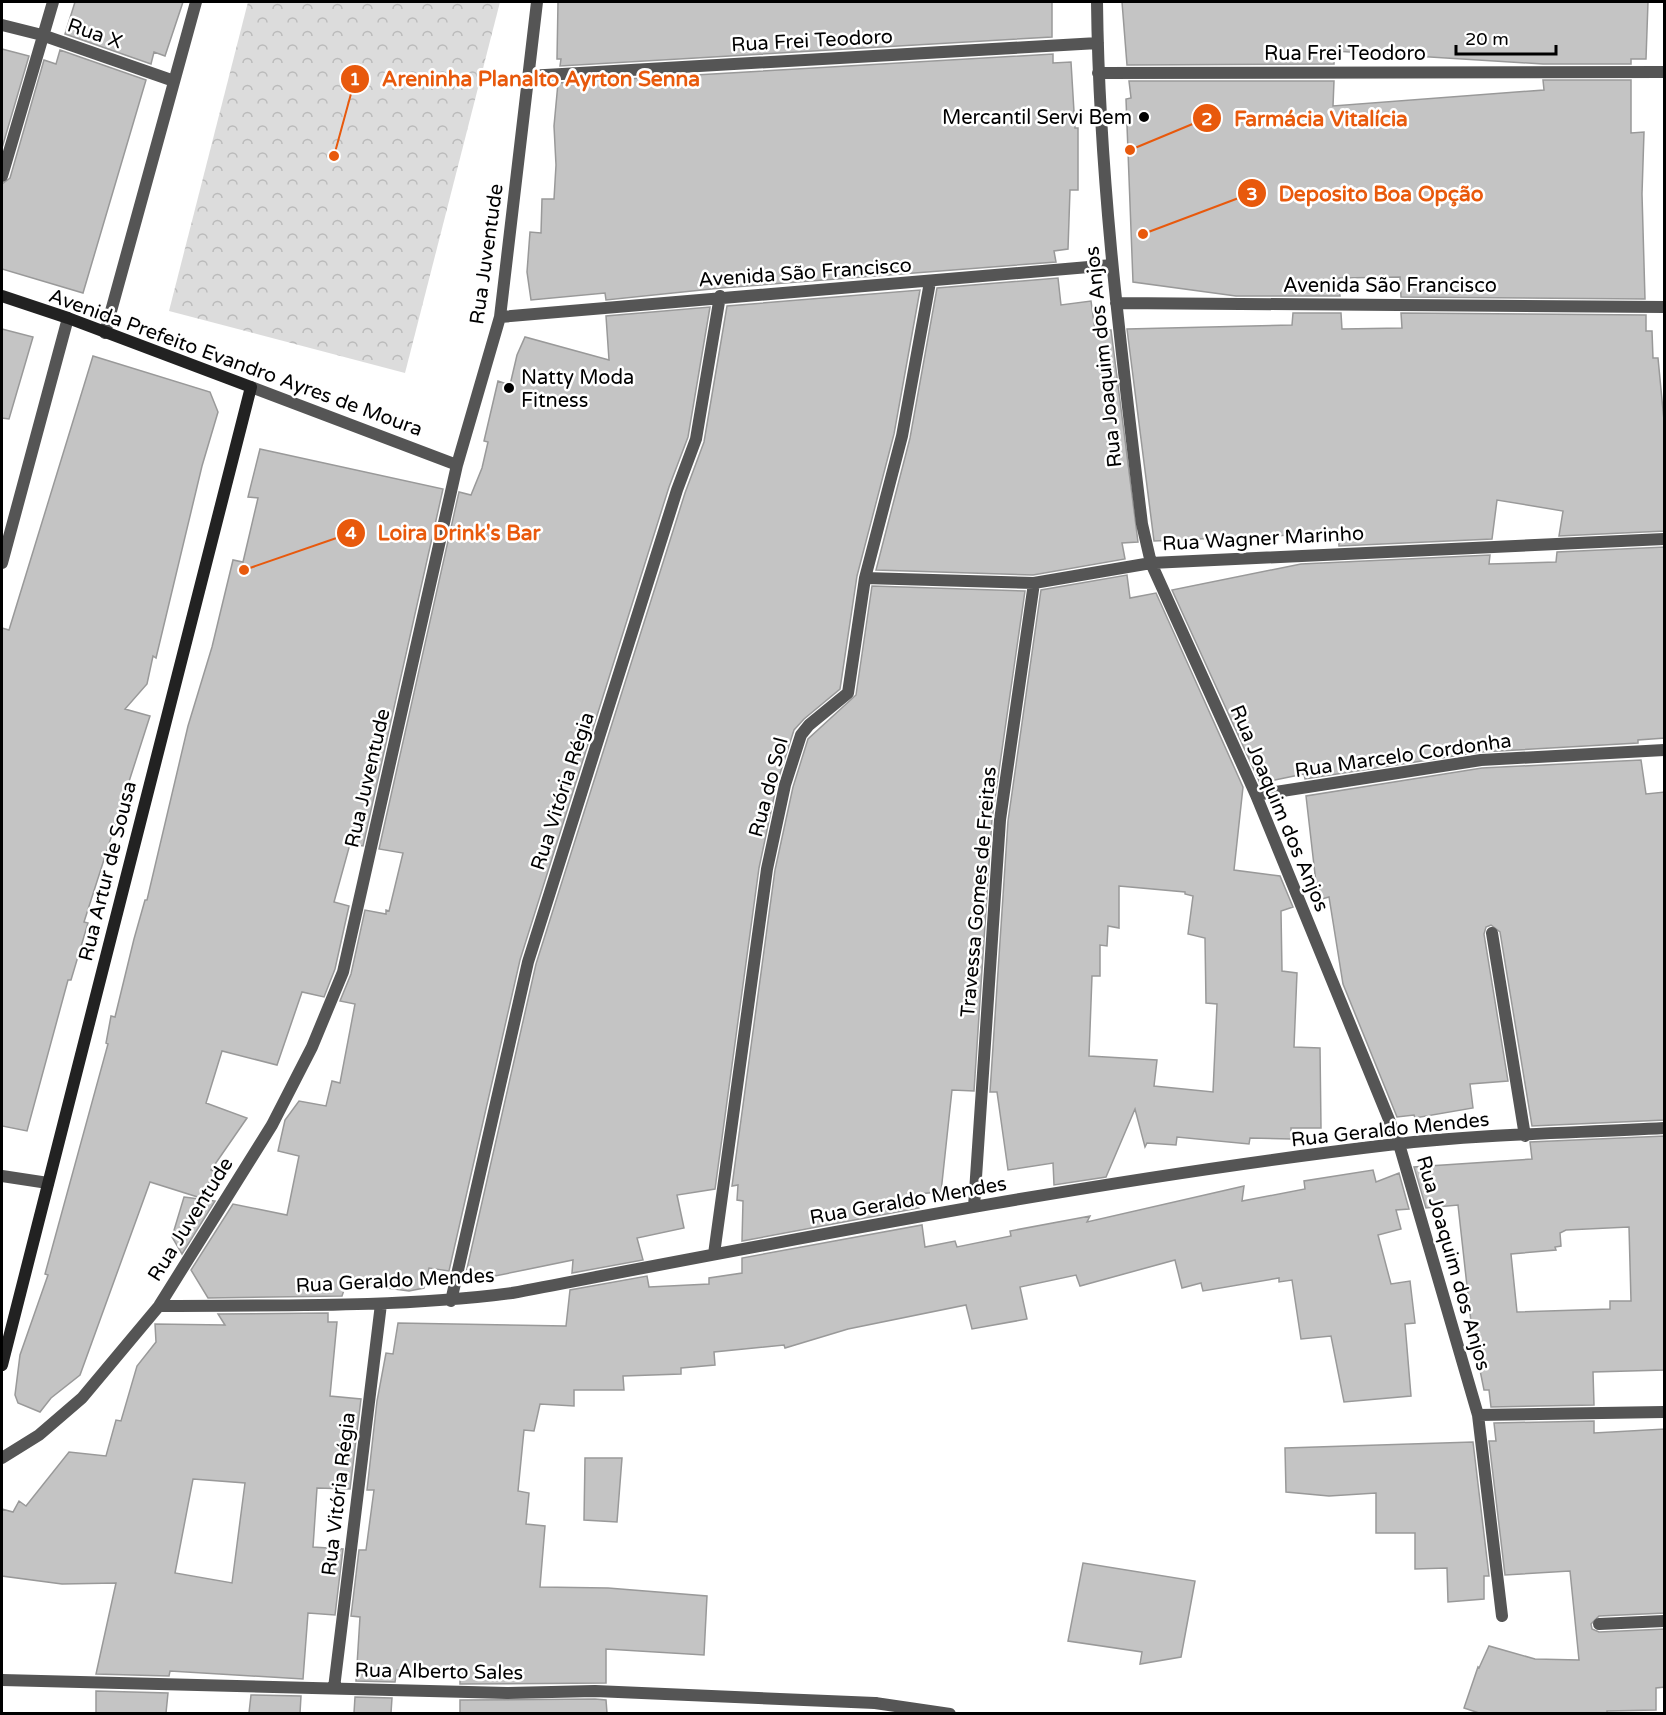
<svg xmlns="http://www.w3.org/2000/svg" width="1666" height="1715" viewBox="0 0 1666 1715" font-family="'Varela Round',sans-serif">
	<defs>
		<pattern id="forest-crowns" width="20" height="18" patternUnits="userSpaceOnUse" patternTransform="scale(1.5)"><rect width="20" height="18" fill="#dcdcdc"/><path d="M2 6a3 3 0 1 1 6 0M12 15a3 3 0 1 1 6 0" fill="none" stroke="#bbb"/></pattern>
	</defs>
	<rect width="100%" height="100%" fill="#fff"/>
	<path fill="url(#forest-crowns)" d="M248,2H500L405,373L169,311Z"/>
	<path fill="#c4c4c4" stroke="#999" stroke-width="1.5" fill-rule="evenodd" d="M75,2H183L165,56L154,52L151,64L65,34Z
		M558,2H1052V37L560,66L561,59H557Z
		M1122,2H1648L1646,59H1631V64H1543L1334,51V64L1127,65Z
		M2,49L29,56L2,148Z
		M60,50L146,80L83,293L2,269V184L10,178L44,60L56,64Z
		M1053,54V63L1071,62L1075,128H1078V190H1070L1068,249L1054,251L1056,262L721,288L606,300L605,293L531,300L527,272L530,232L541,233L542,199H554L556,165L554,126L558,83Z
		M1543,80H1631V133L1644,132L1642,194L1645,299L1401,297L1400,277L1339,278L1340,296H1236L1133,282L1126,99L1131,98L1129,81H1334L1333,106L1544,90Z
		M1058,278L1061,305L1091,301L1095,330H1111L1138,542L1122,543L1125,559L1033,575L876,570L910,438L937,288Z
		M920,290L894,434L857,576L840,689L804,719L794,730L777,783L759,868L715,1189L677,1195L684,1228L637,1238L643,1260L572,1273L573,1260L490,1277L466,1273L536,964L685,493L704,442L727,306Z
		M710,307L688,437L669,487L520,960L449,1271L429,1268L424,1288L409,1291L372,1286L345,1287L342,1296L208,1298L191,1270L233,1204L287,1215L299,1156L278,1151L285,1120L299,1101L326,1106L332,1081L340,1083L355,1004L340,1001L351,974L365,910L386,914V910L389,911L403,853L379,849L459,492L471,495L482,468L488,442L484,441L498,381L510,385L517,355L525,337L609,360L606,316Z
		M1293,313H1341L1342,329L1402,328L1401,313L1646,315V331H1652L1653,358H1658L1665,431V531L1559,536L1563,511L1497,500L1492,539L1339,546L1338,533L1154,541L1127,329L1292,325Z
		M2,329L33,337L9,419L2,418Z
		M93,356L210,392L218,412L202,466L156,658L153,656L147,684L125,709L150,716L84,922L88,923L71,980H68L27,1131L2,1126V628L9,630Z
		M260,449L443,489L363,846L350,844L334,902L349,906L335,969L324,997L302,992L277,1065L222,1051L206,1103L247,1118L211,1170L215,1172L201,1198L150,1182L80,1375L51,1398L40,1412L18,1403L15,1395L20,1355L48,1275L45,1274L108,1044L106,1043L111,1016L115,1017L134,939L145,900H147L188,726L212,647L233,560L243,562L258,498L248,497Z
		M1665,547V738L1638,740V743L1480,752L1305,779L1304,774L1260,783L1172,590L1301,564L1490,555L1489,564L1556,562L1557,552Z
		M1127,575L1130,598L1156,593L1243,787L1234,870L1280,876L1293,907L1281,911L1282,971L1297,973L1294,1047L1320,1048L1321,1128H1291V1139L1250,1138L1249,1144L1177,1137L1176,1145L1147,1143L1145,1147L1135,1109L1106,1177L1054,1185L1053,1163L1008,1170L997,1092H990L1008,821L1041,590ZM1119,886L1185,892V894L1193,896L1188,934L1205,938L1206,1003L1217,1004L1213,1092L1154,1086L1157,1060L1089,1056L1092,976H1100V945L1107,946L1108,926L1119,928Z
		M872,586L1025,591L992,819L974,1091L952,1090L941,1192L916,1194L919,1208L742,1241L743,1201L737,1200L738,1185L732,1186L775,870L793,787L808,739L856,695Z
		M1641,760L1646,794L1665,792V1120L1532,1126L1500,932L1491,925L1486,927L1484,934L1508,1081L1470,1084L1473,1108L1415,1118L1414,1115L1397,1117L1343,984L1329,897L1318,900L1306,796L1482,768Z
		M1665,1136V1370L1593,1372L1594,1405L1491,1407L1489,1390H1484L1472,1331L1458,1205L1426,1208L1414,1167L1532,1159L1530,1142ZM1629,1227L1631,1301H1610V1309L1517,1312L1511,1254L1556,1250L1555,1247L1561,1246L1560,1233L1566,1230Z
		M1373,1170L1376,1182L1399,1173L1409,1209L1396,1210L1401,1229L1378,1235L1391,1284L1410,1281L1415,1323L1405,1324L1411,1396L1344,1402L1331,1336L1301,1339L1292,1280L1279,1282V1278L1203,1291L1201,1283L1182,1288L1175,1260L1080,1286L1076,1275L1020,1287L1027,1319L972,1329L966,1305L848,1329L785,1348L784,1345L714,1352L715,1365L681,1368V1374L623,1376L624,1390H574V1406L540,1404L534,1431L524,1430L518,1491L529,1493L526,1524L545,1526L540,1587L608,1588L707,1596L704,1655L606,1649V1683L460,1684V1671L426,1670H397L395,1682L356,1681L360,1617L351,1616L359,1550H366L374,1490H367L377,1401L386,1353L393,1354L398,1323L566,1326L570,1290L647,1276L649,1287L709,1284V1278L742,1273V1258L922,1225L925,1247L955,1241L957,1247L1011,1236L1010,1231L1090,1216L1087,1222L1244,1186L1242,1201L1305,1189L1304,1181Z
		M184,1197L215,1201L182,1254L172,1237Z
		M328,1313V1322H337L330,1396L361,1399L350,1489L317,1488L313,1547L343,1549L335,1615L308,1613L303,1679L170,1671L169,1676L96,1674L116,1583L62,1584L2,1576V1509L13,1512L19,1501L26,1506L69,1452L106,1456L116,1420L121,1421L137,1366L156,1342L155,1324L225,1325L218,1314ZM193,1479L245,1483L232,1583L175,1573Z
		M1594,1421V1433L1665,1429V1613L1599,1616L1591,1624L1592,1629L1599,1632L1665,1629V1687L1656,1688V1710L1607,1711V1713H1479L1464,1708L1478,1667L1479,1668L1489,1646L1535,1659L1579,1660L1570,1571L1505,1575L1489,1441H1496L1494,1423Z
		M1473,1442L1489,1576H1484V1599L1448,1602L1447,1568L1415,1569V1533H1376V1493L1329,1496L1286,1492L1285,1448Z
		M585,1458H622L617,1522L584,1520Z
		M1083,1563L1195,1581L1181,1657L1140,1664L1142,1652L1068,1641Z
		M96,1691L168,1693L166,1713H96Z
		M251,1695L301,1696L300,1713H249Z
		M355,1697L392,1698L391,1713H354Z
		M595,1699L606,1700L607,1713H460V1700Z"/>
	<g fill="none" stroke-linecap="round" stroke-linejoin="round">
		<path stroke="#555" stroke-width="12" d="M875,1703L950,1714"/>
		<path stroke="#555" stroke-width="12" d="M1097,2C1099,177 1121,350 1142,524L1151,563L1256,795L1399,1144L1478,1415L1502,1616
			M2,25L42,35L174,81
			M1098,73L1664,72
			M528,76L1098,43
			M2,176L53,2
			M1116,303L1664,307
			M500,317L1112,265
			M105,333L196,2
			M251,387L457,465
			M2,563L68,318
			M865,578L1034,583L1151,563L1664,539
			M1256,795L1481,760L1664,750
			M1492,933L1525,1136
			M2,1176L48,1183
			M974,1207L1000,820L1034,583
			M714,1254L767,869L785,785L801,735L809,725L848,693L865,578L902,436L930,282
			M451,1301L528,962L677,490L696,439L720,296
			M159,1306C277,1305 395,1308 512,1293C806,1237 1099,1179 1396,1144C1484,1134 1575,1133 1664,1128
			M1478,1415L1664,1412
			M2,1458L39,1435L82,1398L159,1306L272,1125L312,1047L343,972L457,465L500,317L537,2
			M1599,1624L1664,1621
			M2,1680L507,1693L595,1691L875,1703
			M334,1688L381,1304"/>
		<path stroke="#222" stroke-width="12" d="M2,296L68,318L251,387L2,1365"/>
	</g>
	<g fill="#000" stroke="#fff" stroke-width="2">
		<circle cx="1144" cy="117" r="6"/>
		<circle cx="509" cy="388" r="6"/>
	</g>
	<g text-anchor="middle" stroke-width="5" stroke-linejoin="round" paint-order="stroke">
		<g font-size="20" fill="#000" stroke="#fff">
			<text transform="translate(95 33) rotate(19)" y="7">Rua X</text>
			<text transform="translate(812 40) rotate(-3)" y="7">Rua Frei Teodoro</text>
			<text x="1345" y="60">Rua Frei Teodoro</text>
			<text transform="translate(486 254) rotate(-82)" y="7">Rua Juventude</text>
			<text transform="translate(805 272) rotate(-4)" y="7">Avenida São Francisco</text>
			<text x="1390" y="292">Avenida São Francisco</text>
			<text transform="translate(1103 357) rotate(-96)" y="7">Rua Joaquim dos Anjos</text>
			<text transform="translate(236 362) rotate(20)" y="7">Avenida Prefeito Evandro Ayres de Moura</text>
			<text transform="translate(1263 538) rotate(-3)" y="7">Rua Wagner Marinho</text>
			<text transform="translate(1403 755) rotate(-8)" y="7">Rua Marcelo Cordonha</text>
			<text transform="translate(367 778) rotate(-77)" y="7">Rua Juventude</text>
			<text transform="translate(768 787) rotate(-75)" y="7">Rua do Sol</text>
			<text transform="translate(562 791) rotate(-72)" y="7">Rua Vitória Régia</text>
			<text transform="translate(1280 808) rotate(67)" y="7">Rua Joaquim dos Anjos</text>
			<text transform="translate(107 871) rotate(-76)" y="7">Rua Artur de Sousa</text>
			<text transform="translate(978 892) rotate(-85)" y="7">Travessa Gomes de Freitas</text>
			<text transform="translate(1390 1129) rotate(-6)" y="7">Rua Geraldo Mendes</text>
			<text transform="translate(908 1200) rotate(-10)" y="7">Rua Geraldo Mendes</text>
			<text transform="translate(190 1219) rotate(-58)" y="7">Rua Juventude</text>
			<text transform="translate(1454 1263) rotate(74)" y="7">Rua Joaquim dos Anjos</text>
			<text transform="translate(395 1280) rotate(-3)" y="7">Rua Geraldo Mendes</text>
			<text transform="translate(338 1494) rotate(-83)" y="7">Rua Vitória Régia</text>
			<text transform="translate(439 1671) rotate(1)" y="7">Rua Alberto Sales</text>
		</g>
		<g font-size="20" fill="#000" stroke="#fff" text-anchor="end">
			<text x="1132" y="124">Mercantil Servi Bem</text>
			<text x="521" y="384" text-anchor="start">Natty Moda<tspan x="521" dy="23">Fitness</tspan></text>
		</g>
	</g>
	<path fill="none" stroke="#e8590c" stroke-width="2" d="M334 156L355 79M1130 150L1207 118M1143 234L1252 193M244 570L351 533"/>
	<g fill="#e8590c" stroke="#fff" stroke-width="2">
		<circle cx="334" cy="156" r="6"/>
		<circle cx="1130" cy="150" r="6"/>
		<circle cx="1143" cy="234" r="6"/>
		<circle cx="244" cy="570" r="6"/>
		<circle cx="355" cy="79" r="15"/>
		<circle cx="1207" cy="118" r="15"/>
		<circle cx="1252" cy="193" r="15"/>
		<circle cx="351" cy="533" r="15"/>
	</g>
	<g font-size="18" text-anchor="middle" font-weight="bold" fill="#fff">
		<text x="355" y="85">1</text>
		<text x="1207" y="125">2</text>
		<text x="1252" y="200">3</text>
		<text x="351" y="539">4</text>
	</g>
	<g font-size="21" text-anchor="middle" font-weight="bold" fill="#e8590c" stroke="#fff" stroke-width="5" stroke-linejoin="round" paint-order="stroke">
		<text x="541" y="86">Areninha Planalto Ayrton Senna</text>
		<text x="1321" y="126">Farmácia Vitalícia</text>
		<text x="1381" y="201">Deposito Boa Opção</text>
		<text x="459" y="540">Loira Drink's Bar</text>
	</g>
	<rect width="1666" height="1715" fill="none" stroke="#000000" stroke-width="6"/>
	<path d="M1456 45v9h100v-9" fill="none" stroke="#000000" stroke-width="3"/>
	<text x="1465" y="45" font-size="18" fill="#000000" stroke="#ffffff" stroke-width="4.5" paint-order="stroke">20 m</text>
</svg>
